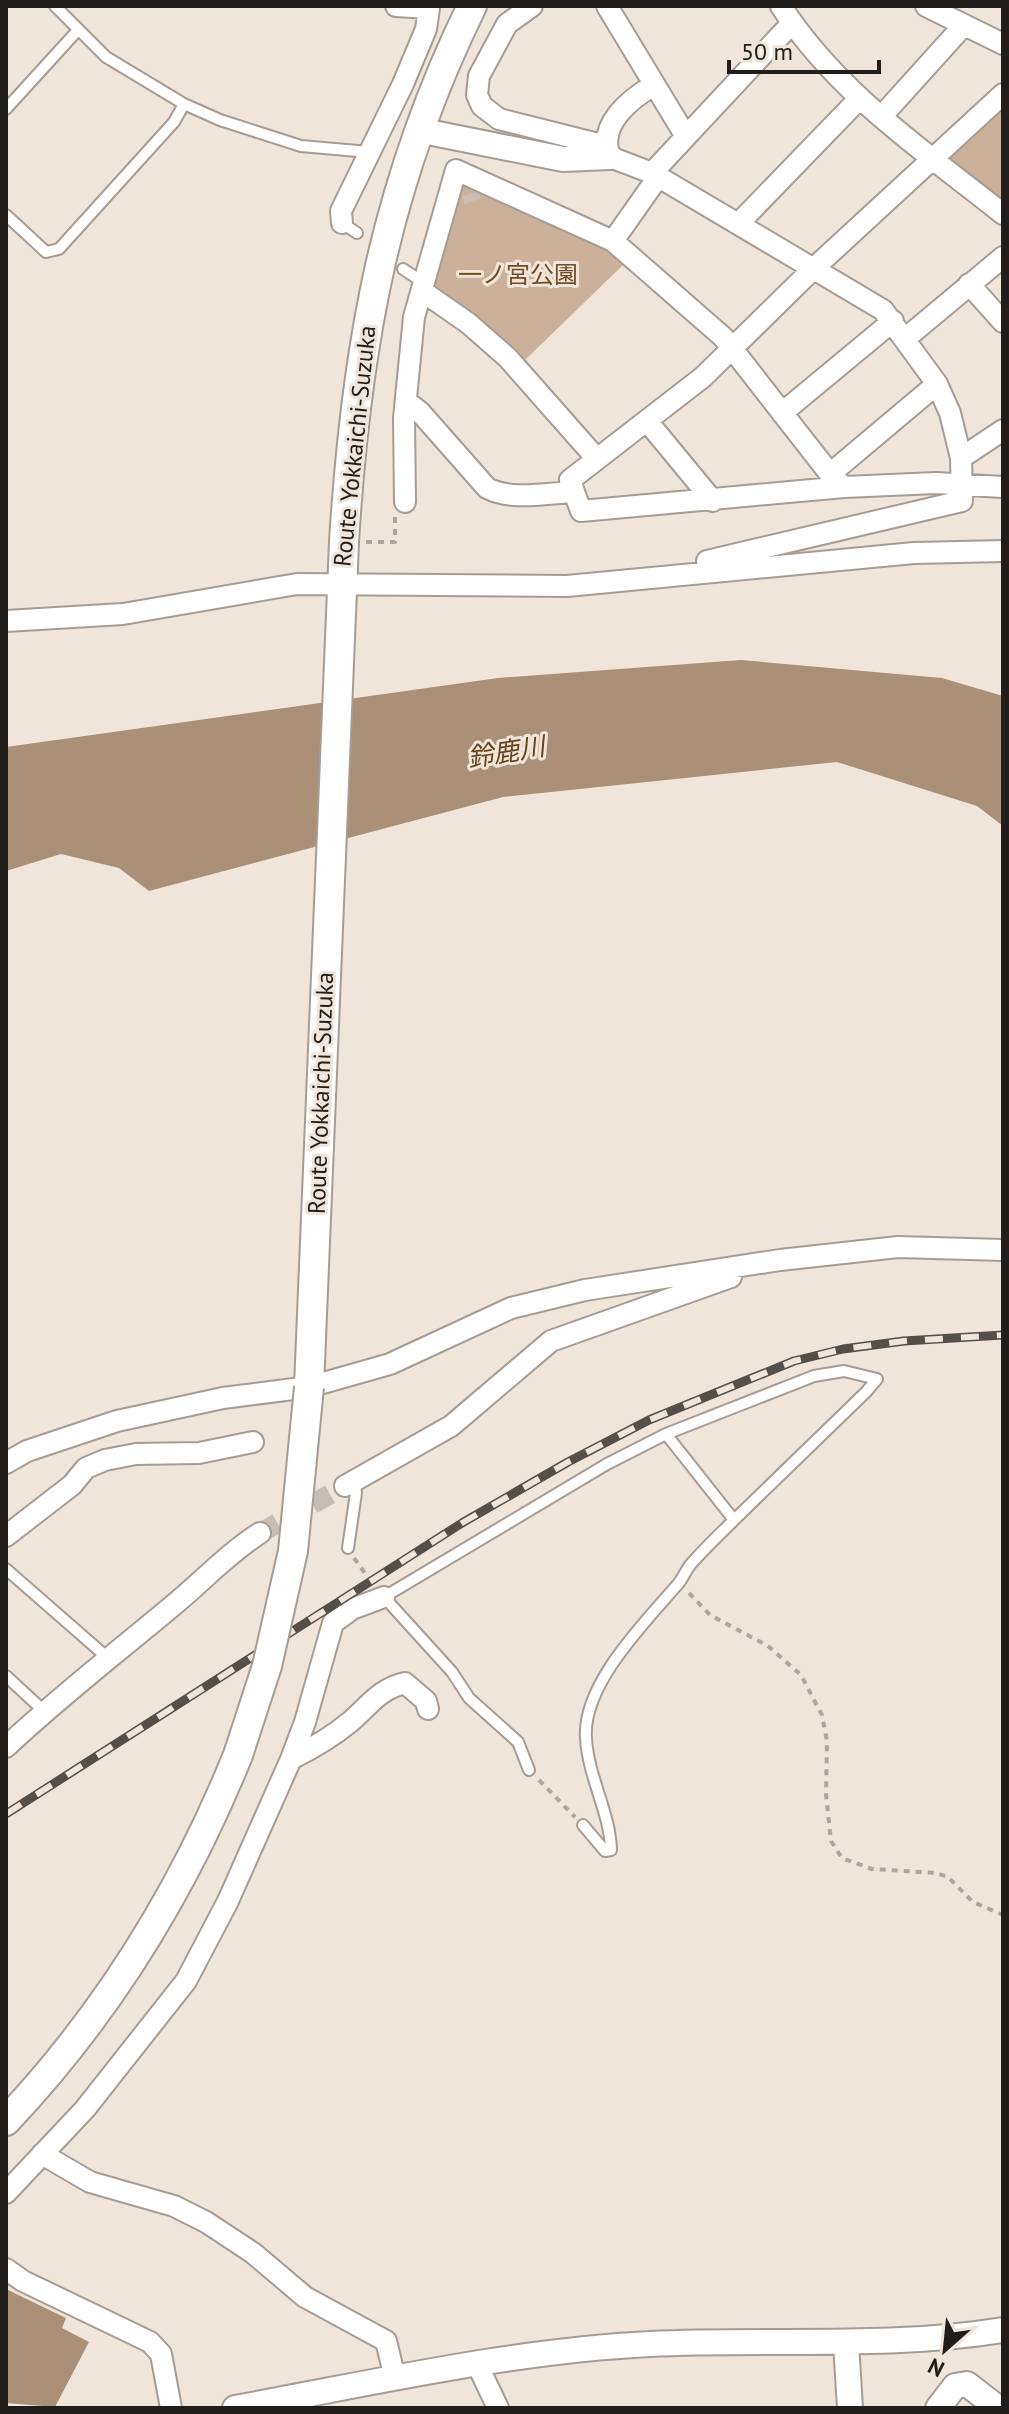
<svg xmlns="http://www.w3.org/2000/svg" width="1009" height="2414" viewBox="0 0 1009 2414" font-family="'PT Sans','Noto Sans JP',sans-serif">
	<rect width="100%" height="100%" fill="#f0e5db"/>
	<path fill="#cbb19a" d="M1003,103V205L949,161V153Z
		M470,184L610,248L624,264L523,362L432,289L456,190Z"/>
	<path fill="#ab9078" d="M741,660L942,678L1003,696V826L977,806L837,762L503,797L149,891L119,868L61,854L6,871V747L498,678Z
		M6,2289L66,2318L62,2328L89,2342L55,2407L6,2403Z"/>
	<path fill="#c9bfb5" d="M478,192L481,198L465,204L462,196Z"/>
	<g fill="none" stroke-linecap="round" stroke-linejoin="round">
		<path stroke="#c7bdb4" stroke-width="20" stroke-dasharray="20 10" stroke-linecap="butt" d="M260,1533L345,1486"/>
		<defs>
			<path id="service" d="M55,6L106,57L184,104L220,120L301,146L369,152
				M6,109L78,30
				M6,215L46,252L59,249L174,122L184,104
				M342,223L357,233
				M403,269L424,283
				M348,1548L356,1493L355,1481
				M6,1569L109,1659
				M6,1676L44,1711
				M529,1770L518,1742L469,1698L452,1672L384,1597L607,1464L666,1434L734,1520L866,1392L877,1379L844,1371L814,1376L666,1434
				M583,1825L605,1851L611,1850C610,1812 588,1777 586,1738C582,1685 645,1622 678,1584C683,1578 686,1570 691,1564C705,1548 720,1534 734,1520"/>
			<path id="minor" d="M396,6L429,8V6
				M532,6L507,24L479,76L477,95L482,106L499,119L606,146
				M607,6L685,135
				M781,6C836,92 924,151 1003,214
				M926,6L1003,44
				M654,85C630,99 597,125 610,157L652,173L883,310L937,384L950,413L961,458L962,501L707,561
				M881,117L964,25
				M652,173L792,23
				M342,223L341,211L403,84L426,29L429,8
				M739,223L859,99
				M613,241L658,177
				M969,284L1003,322
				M422,291L468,323L508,358L597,459
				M906,338L1003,257
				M406,401L420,412L487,488C512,501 547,493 574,492L570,480L703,377L813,269L1003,94
				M782,413L893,321
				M647,421L713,501
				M961,458L1003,430
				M830,474L937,384
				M574,492L581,511L844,487L936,483L1003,487
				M405,502L404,418L414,317L456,170L613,241L723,337L830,474L844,487
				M6,621L123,614L297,584L567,586L914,553L1003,551
				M6,1463L27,1451L117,1421L223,1398L309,1387L390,1364L511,1308L585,1290L780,1260L898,1247L1003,1250
				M345,1486L451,1426L551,1341L731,1277
				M6,1536L72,1485L86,1468L105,1460L136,1454L199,1453L253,1442
				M6,1747C58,1698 115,1654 170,1608C201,1583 227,1554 260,1533
				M291,1759C311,1749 332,1737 350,1722C369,1706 379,1689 405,1683L426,1701L428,1709
				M42,2154L90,2182L174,2206L206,2222L253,2253L305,2297L386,2341L395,2378
				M6,2193L85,2109L186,1981L228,1901L291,1759L305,1722L333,1623L352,1609L384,1597
				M6,2269L23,2281L150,2342L161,2354L171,2408
				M477,2364L498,2408"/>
			<path id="tertiary" d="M418,130L563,159L610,157
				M846,2343L850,2408
				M235,2408C373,2383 510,2351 650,2344C768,2338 886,2349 1003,2330
				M938,2408L955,2386L967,2384L998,2408"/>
			<path id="secondary" d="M309,1387L344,542C356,346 385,183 472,6
				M6,2121C107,2014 183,1891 238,1755"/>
		</defs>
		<use href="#service" stroke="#a79c93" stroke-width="14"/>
		<use href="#minor" stroke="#a79c93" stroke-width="24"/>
		<use href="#tertiary" stroke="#a79c93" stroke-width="28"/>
		<use href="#secondary" stroke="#a79c93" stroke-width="32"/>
		<path stroke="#aea59d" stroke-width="4" stroke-dasharray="6 6" stroke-linecap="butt" d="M366,542H395V516
			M354,1558L372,1583
			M689,1593L710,1615L768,1646L801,1675L822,1715L827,1741L826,1794L831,1841L842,1858L872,1869L936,1873L948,1877L973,1902L1003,1915
			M539,1780L575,1817"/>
		<use href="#service" stroke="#fff" stroke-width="10"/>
		<use href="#minor" stroke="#fff" stroke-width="20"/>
		<use href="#tertiary" stroke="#fff" stroke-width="24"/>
		<use href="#secondary" stroke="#fff" stroke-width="28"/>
		<defs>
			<path id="rail" d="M6,1814L462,1523L568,1462L649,1420L794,1361L843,1349L904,1341L1003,1335"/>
		</defs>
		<use href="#rail" stroke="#554f4a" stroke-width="9"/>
		<use href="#rail" stroke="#f0e5db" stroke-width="6" stroke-dasharray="18" stroke-linecap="butt"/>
		<defs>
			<path id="secondary-bridge" d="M238,1755L267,1666L293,1551L309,1387"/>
		</defs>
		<use href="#secondary-bridge" stroke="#a79c93" stroke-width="32" stroke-linecap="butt"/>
		<use href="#secondary-bridge" stroke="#fff" stroke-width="28"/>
	</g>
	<g text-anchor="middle" stroke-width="6" stroke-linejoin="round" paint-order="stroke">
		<g font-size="24" fill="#744c23" stroke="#f0e5db">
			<text x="518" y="283">一ノ宮公園</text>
		</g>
		<g font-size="24" fill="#211d1a" stroke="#f0e5db">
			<text transform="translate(355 446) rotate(-84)" y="8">Route Yokkaichi-Suzuka</text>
			<text transform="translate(321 1093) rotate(-88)" y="8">Route Yokkaichi-Suzuka</text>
		</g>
		<g font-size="26" font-style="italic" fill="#684117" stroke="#f0e5db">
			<text transform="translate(506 752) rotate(-9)" y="9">鈴鹿川</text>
		</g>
	</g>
	<rect width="1009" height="2414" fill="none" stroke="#211d1a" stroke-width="16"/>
	<g transform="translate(945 2350) rotate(207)" stroke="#f0e5db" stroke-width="6" paint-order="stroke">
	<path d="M0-6L14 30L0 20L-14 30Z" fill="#211d1a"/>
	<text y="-12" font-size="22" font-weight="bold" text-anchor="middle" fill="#211d1a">N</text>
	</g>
	<path d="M729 60v12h150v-12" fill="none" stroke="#211d1a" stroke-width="4"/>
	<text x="741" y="60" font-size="24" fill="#211d1a" stroke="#f0e5db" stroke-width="6" paint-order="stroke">50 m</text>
</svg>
